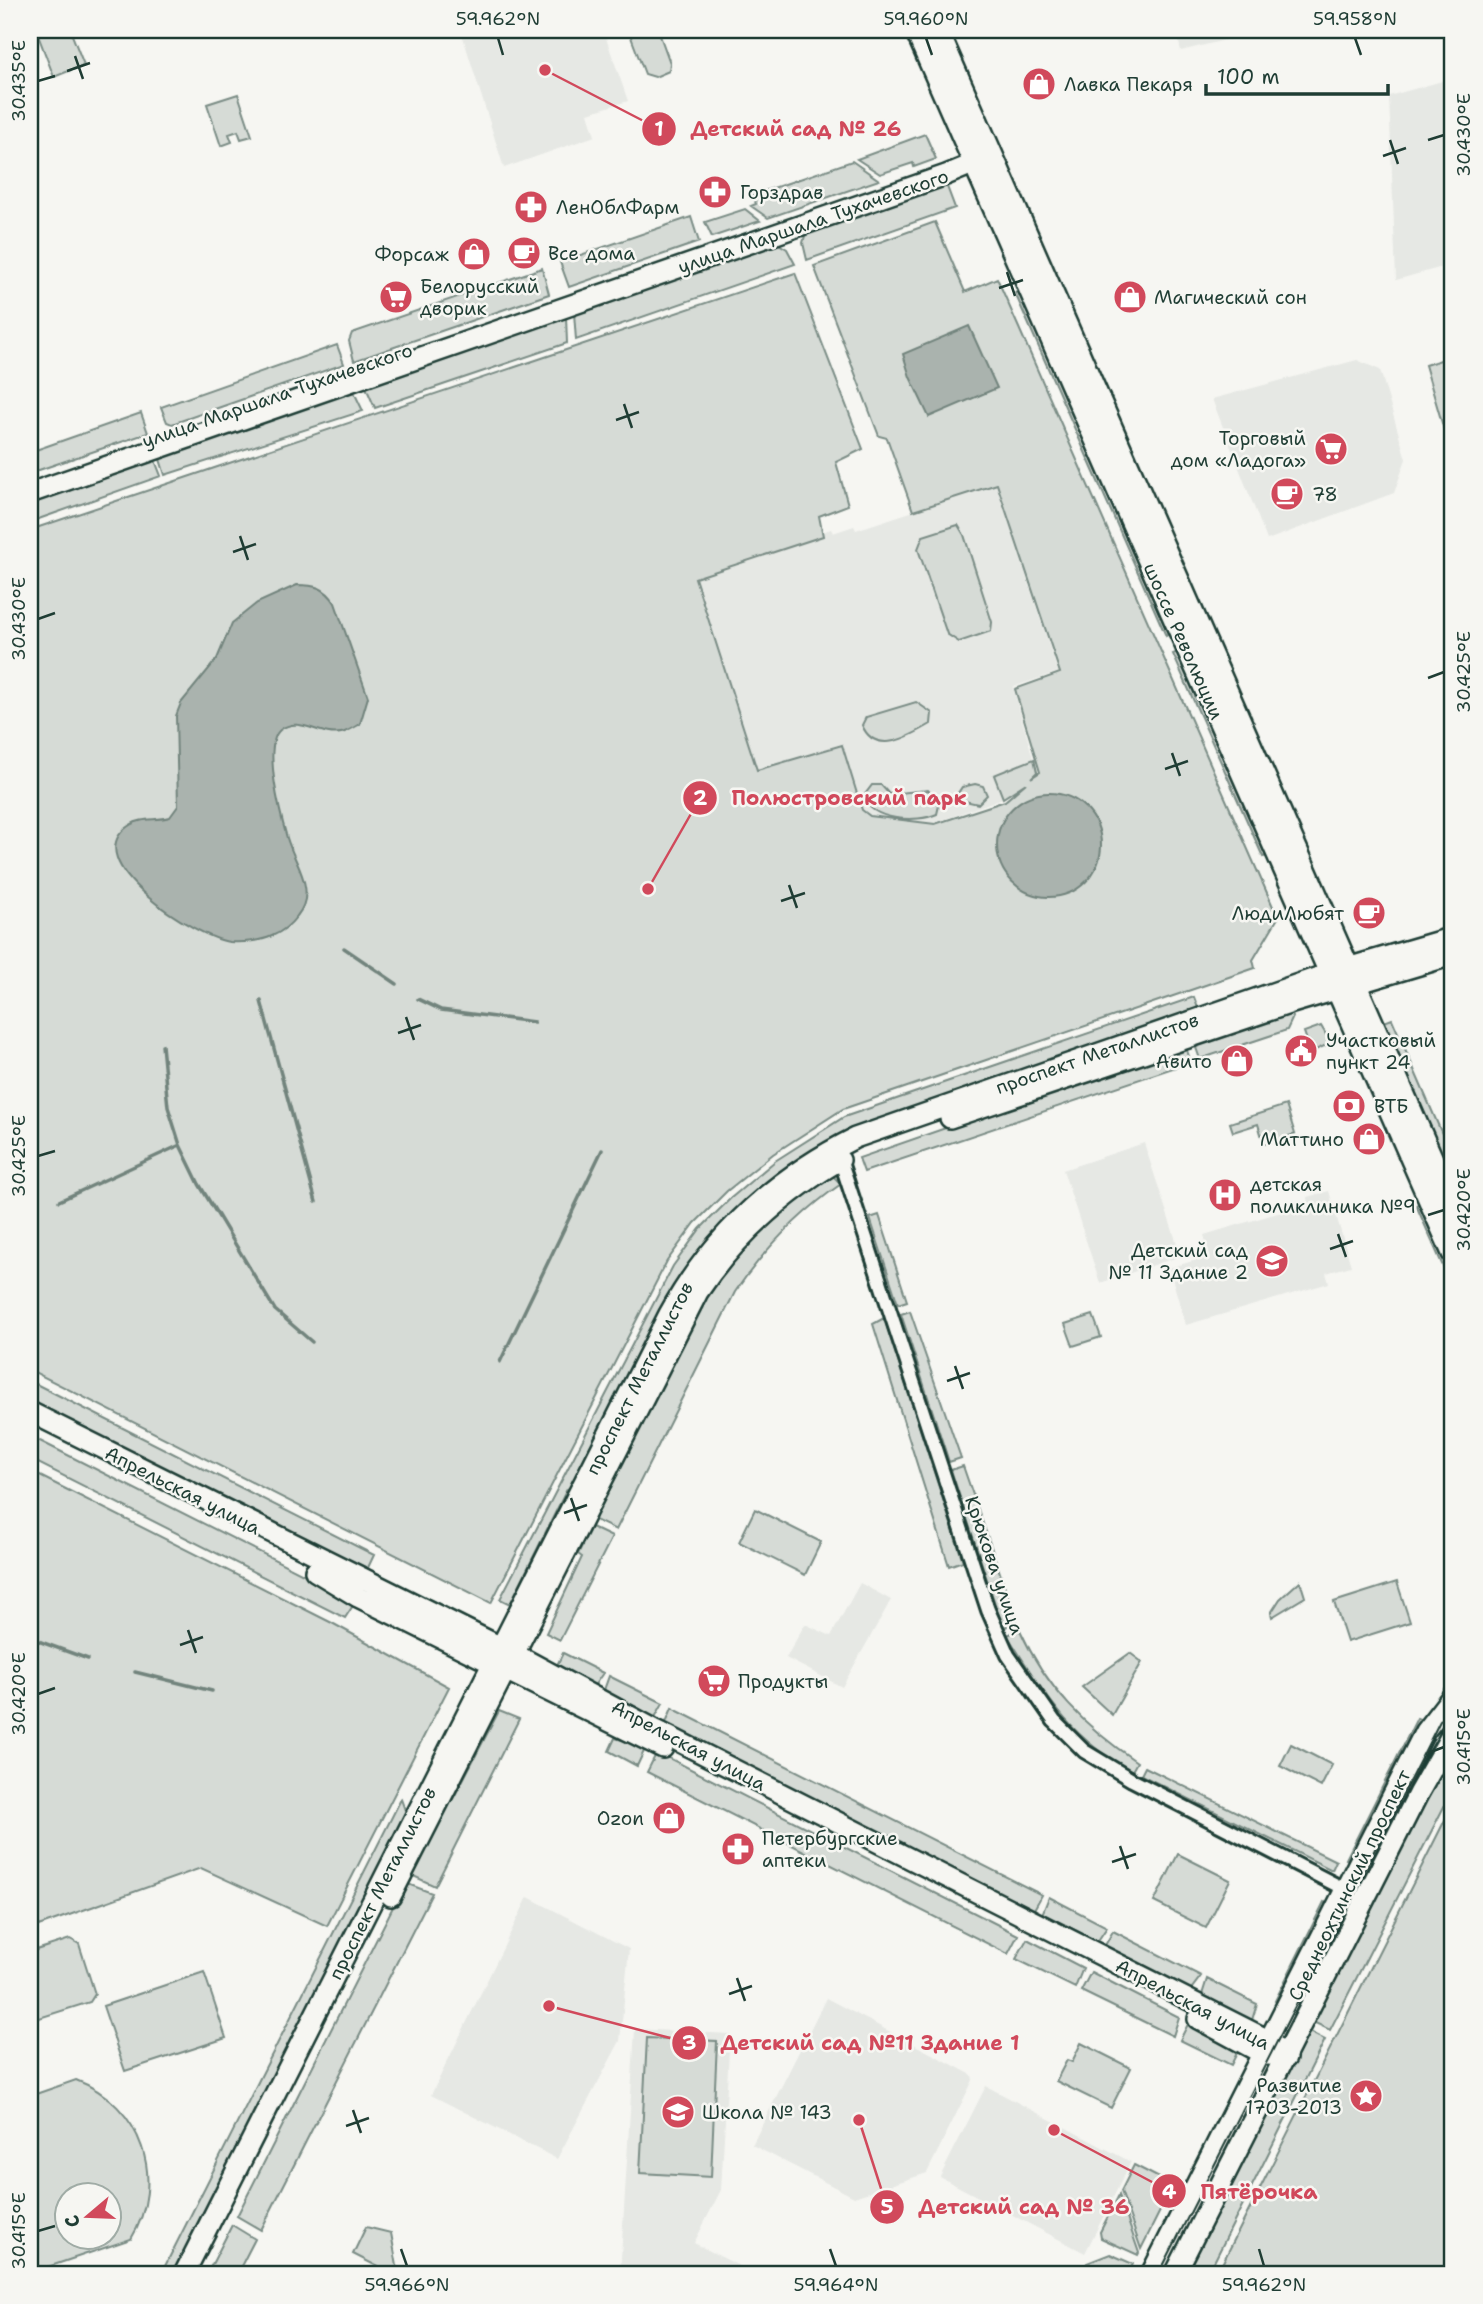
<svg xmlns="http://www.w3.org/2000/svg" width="1483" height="2304" viewBox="0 0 1483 2304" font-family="'Shantell Sans',sans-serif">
	<rect width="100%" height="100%" fill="#f6f6f2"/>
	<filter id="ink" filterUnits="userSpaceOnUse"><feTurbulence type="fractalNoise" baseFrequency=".0143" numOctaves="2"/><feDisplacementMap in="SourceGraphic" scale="14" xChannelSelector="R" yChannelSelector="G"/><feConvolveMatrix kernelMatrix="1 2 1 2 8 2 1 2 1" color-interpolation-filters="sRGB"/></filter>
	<g filter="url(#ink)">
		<path fill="#e6e8e4" d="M465,30L596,31L606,38L628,101L588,113L595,136L504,168L462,34Z
			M1176,30H1265L1181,51Z
			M1453,78V264L1396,280L1389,96Z
			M1357,360L1380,370L1406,459L1394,493L1267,540L1212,399Z
			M996,484L1058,672L1013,687L1037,772L1003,798L935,823L870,816L862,810L842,744L758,770L695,578L823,536L822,532L831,529L833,533L854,526L856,530Z
			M1144,1143L1181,1256L1100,1283L1063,1170Z
			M1329,1191L1351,1266L1326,1273L1329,1283L1186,1325L1169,1268L1210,1256L1204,1235L1308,1204L1307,1197Z
			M860,1583L891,1600L842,1687L786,1658L805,1624L831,1636Z
			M528,1897L629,1949L620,2041L557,2159L431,2095Z
			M826,1998L972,2075L973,2080L927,2173L854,2197L752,2145Z
			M635,2029L730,2034L721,2190L694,2243L755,2274H620Z
			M986,2086L1131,2162L1085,2253L940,2177Z"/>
		<path fill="#d6dbd6" stroke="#7a8c85" stroke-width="2" fill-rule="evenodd" d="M36,30H70L84,65L54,77Z
			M632,30H658L670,63L669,71L655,77L645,74L631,37Z
			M238,94L252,136L241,139L238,131L229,134L232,142L221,146L207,104Z
			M925,134L936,159L914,167L913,163L880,174L857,159Z
			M852,161L879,180L768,218L751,206L756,204L753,195Z
			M946,184L955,208L807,260L803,243L806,232Z
			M745,209L760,221L712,237L705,222Z
			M691,217L699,242L569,287L560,262Z
			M935,222L965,292L997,278L1278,918L1253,960L1255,968L843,1109L773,1154L727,1191L695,1223L667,1261L491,1603L30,1370V530L795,273L863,449L836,462L848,505L819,516L823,536L695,578L757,770L842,745L862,810L870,816L935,824L1005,801L1026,783L1003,798L994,775L1034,759L1037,772L1031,778L1040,772L1015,689L1060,673L997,484L913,511L887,438L879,436L814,266Z
			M777,243L787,249L795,264L576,340L574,313Z
			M542,268L549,294L354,361L349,341L352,333Z
			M1018,291L1169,634L1166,636L1015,293Z
			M566,316L567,343L375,408L365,385Z
			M337,345L344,364L172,424L167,422L161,407Z
			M1453,356V443L1447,440L1425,365Z
			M353,390L363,411L165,475L159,456Z
			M141,413L148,433L30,473V452Z
			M154,458L161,476L30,522V501Z
			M958,525L964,535L992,622L991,631L959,642L947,634L918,549L923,536Z
			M1178,652L1267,856L1263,857L1173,654Z
			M916,702L932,713L931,724C911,736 875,757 862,725L866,717Z
			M975,784L983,786L987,795L978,804L960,800L958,793L962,787Z
			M872,785H881L889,794L928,790L940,801L937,814C917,823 872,821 863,797Z
			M1194,997L1199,1011L832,1140L777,1173L710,1237L680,1279L576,1485L567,1489L510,1604L500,1599L673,1266L700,1229L731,1198L775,1161L844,1117Z
			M1291,1013L1293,1017L1287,1030L1200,1059L1194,1042Z
			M1392,1019L1453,1159V1171L1449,1172L1384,1022Z
			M1321,1026L1331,1043L1311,1052L1304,1032Z
			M1185,1045L1191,1062L864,1172L859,1158Z
			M1286,1105L1295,1134L1264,1144L1258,1124L1233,1132L1230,1123Z
			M832,1175L841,1184C798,1214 765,1248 735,1292L616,1530L595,1520L600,1500C665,1368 702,1258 832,1175Z
			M1421,1203L1453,1277V1289L1416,1205Z
			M879,1215L907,1301L898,1304L870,1218Z
			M910,1311L961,1458L949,1462L901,1314Z
			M1093,1315L1101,1337L1073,1346L1065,1324Z
			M884,1318L963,1561L949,1566L873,1324Z
			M30,1381L374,1555L366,1572L30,1405Z
			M30,1436L337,1591L354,1604L345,1618L30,1459Z
			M963,1466L1017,1622L1003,1628L951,1470Z
			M30,1471L332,1623L449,1687L327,1926L201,1868L30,1929Z
			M755,1509L821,1542L805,1575L739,1542Z
			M591,1527L612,1537L560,1640L546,1633L582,1557L578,1554Z
			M1300,1581L1305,1597L1272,1617L1271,1613L1280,1599Z
			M1397,1582L1410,1622L1347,1642L1334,1602Z
			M1020,1630C1046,1688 1085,1727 1137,1762L1132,1771C1069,1739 1044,1693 1007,1635Z
			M563,1653L603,1673L594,1686L557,1665Z
			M1130,1653L1142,1662L1112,1715L1082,1687Z
			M609,1676L663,1703L653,1721L640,1709L604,1690Z
			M672,1708L1042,1895L1032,1913L664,1727Z
			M499,1711L519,1719L435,1886L409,1874L444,1806L453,1799Z
			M1417,1718L1422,1720L1351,1861L1346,1859Z
			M615,1738L646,1747L637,1766L609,1751Z
			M1291,1744L1332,1765L1321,1787L1280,1766Z
			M1453,1748V1789L1330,2030L1313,2022Z
			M657,1752L1018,1935L1008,1954L647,1772Z
			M1145,1767L1336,1861L1332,1870L1141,1775Z
			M401,1799L407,1816L176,2274H161Z
			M1453,1804V2274H1217Z
			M1178,1854L1230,1880L1206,1928L1154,1902Z
			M405,1883L432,1893L261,2230L237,2216Z
			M1049,1897L1107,1927L1095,1945L1041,1917Z
			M1324,1902L1329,1905L1279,2004L1275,2001Z
			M1113,1931L1201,1976L1189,1992L1103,1949Z
			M70,1939L79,1944L95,1994L90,2002L30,2021V1952Z
			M1027,1939L1083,1968L1075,1988L1016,1959Z
			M204,1972L226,2038L125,2071L103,2006Z
			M1091,1972L1179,2017L1173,2036L1081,1991Z
			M1207,1979L1257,2004L1252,2020L1201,1998Z
			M1189,2022L1239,2049L1231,2065L1180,2040Z
			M1309,2032L1325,2040L1208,2274H1185Z
			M647,2038L717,2041L711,2177L640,2173Z
			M1081,2043L1131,2068L1111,2108L1056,2081L1067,2060L1072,2062Z
			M76,2080C142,2105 167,2180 131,2239L30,2273V2096ZM66,2196H108V2238H66Z
			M1134,2165L1173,2185L1141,2249L1121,2191Z
			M1119,2195L1139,2253L1138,2255L1101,2238L1100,2232Z
			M232,2225L255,2239L237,2274H207Z
			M366,2227L391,2233L397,2266L392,2274L353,2254Z
			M1110,2254L1133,2264L1128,2274H1080L1087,2263Z"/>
		<path fill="#aab3ae" stroke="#72847d" stroke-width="2" d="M969,326L997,388L929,417L910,377L903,354Z
			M297,585C315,585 325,587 335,603L368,697L360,724C354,727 347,732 341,733C319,737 300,715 280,730C262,745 281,817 287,838C295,865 318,890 297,916C291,924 282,932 272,936C261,941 243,943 230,942C197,938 73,861 130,825C142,817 156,821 170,817L178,806L176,716L181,703L217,659L232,623L257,603Z
			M997 845a52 52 0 1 1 104 0a52 52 0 1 1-104 0Z"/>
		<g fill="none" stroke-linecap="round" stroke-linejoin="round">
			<path stroke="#72847d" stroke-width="3.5" d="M344,948L397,984
				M418,999L441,1010L534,1022
				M261,1001L316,1202
				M162,1045L168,1107L180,1145L199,1184L275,1310L312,1342
				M59,1201L180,1145
				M500,1362L602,1150
				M30,1638L88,1659
				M135,1672L212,1691"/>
			<defs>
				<path id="street" d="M839,1156L988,1610L1008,1655L1054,1721L1084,1751L1132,1780L1350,1892"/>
				<path id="secondary" d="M30,493L946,175L975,163L986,153
					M950,1118L1289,1004L1453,955
					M30,1412L515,1654L656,1730L1270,2041L1286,2058
					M315,1571L358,1597L663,1748
					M391,1896L698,1292C734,1238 784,1193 840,1160
					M1198,2019L1263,2054L1286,2058
					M184,2274L669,1314C712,1236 775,1178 855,1138L1330,973L1453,937
					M1151,2274L1425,1731L1453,1695
					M1175,2274L1418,1794L1453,1732"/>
				<path id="primary" d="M916,30L1453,1253
					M937,30L1453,1207"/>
			</defs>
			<use href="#street" stroke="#1f3d34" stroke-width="18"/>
			<use href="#secondary" stroke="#1f3d34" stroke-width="24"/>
			<use href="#primary" stroke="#1f3d34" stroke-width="26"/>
			<use href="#street" stroke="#f6f6f2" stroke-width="12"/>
			<use href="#secondary" stroke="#f6f6f2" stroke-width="19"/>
			<use href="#primary" stroke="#f6f6f2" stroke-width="21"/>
			<path stroke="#1f3d34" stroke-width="2" d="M1159,2274L1440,1721L1453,1704"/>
		</g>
	</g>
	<path fill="none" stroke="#1f3d34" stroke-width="2.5" d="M498,38L503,55M926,38L932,55M1355,38L1361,55M75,56L83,79M67,71L90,63M38,81L55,76M1390,140L1398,164M1428,140L1444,135M1383,156L1406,148M1007,272L1015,296M999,288L1023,280M624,404L632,428M616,420L639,412M240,536L248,560M233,552L256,544M38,619L55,613M1428,678L1444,672M1172,753L1180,776M1165,769L1188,761M789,885L797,908M781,901L805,893M406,1017L414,1040M398,1033L421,1025M38,1156L55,1151M1428,1215L1444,1210M1338,1234L1346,1257M1330,1249L1353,1241M955,1366L963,1389M947,1381L970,1373M571,1498L579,1521M564,1513L587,1505M188,1630L196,1653M180,1645L203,1637M38,1694L55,1688M1428,1753L1444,1747M1120,1846L1128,1869M1112,1862L1136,1854M737,1978L745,2001M729,1994L752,1986M353,2110L361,2133M346,2126L369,2118M38,2231L55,2226M401,2249L407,2266M830,2249L836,2266M1259,2249L1264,2266"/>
	<defs>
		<symbol id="shop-disc" viewBox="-11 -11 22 22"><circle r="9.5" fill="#d1495b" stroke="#f6f6f2"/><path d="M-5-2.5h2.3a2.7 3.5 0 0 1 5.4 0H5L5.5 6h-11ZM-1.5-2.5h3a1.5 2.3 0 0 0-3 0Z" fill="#fff"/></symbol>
		<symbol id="pharmacy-disc" viewBox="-11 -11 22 22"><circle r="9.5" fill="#d1495b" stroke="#f6f6f2"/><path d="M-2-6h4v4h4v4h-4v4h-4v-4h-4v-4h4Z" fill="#fff"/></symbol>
		<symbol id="cafe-disc" viewBox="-11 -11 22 22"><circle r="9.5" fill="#d1495b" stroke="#f6f6f2"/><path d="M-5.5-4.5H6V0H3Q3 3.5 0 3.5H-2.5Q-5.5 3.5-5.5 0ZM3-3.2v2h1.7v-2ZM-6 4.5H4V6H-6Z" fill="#fff"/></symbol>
		<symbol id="supermarket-disc" viewBox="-11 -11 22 22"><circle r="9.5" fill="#d1495b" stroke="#f6f6f2"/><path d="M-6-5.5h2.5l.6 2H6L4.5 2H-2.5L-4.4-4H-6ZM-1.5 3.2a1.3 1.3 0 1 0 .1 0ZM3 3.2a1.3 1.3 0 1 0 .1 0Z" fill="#fff"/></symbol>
		<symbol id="civic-disc" viewBox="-11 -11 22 22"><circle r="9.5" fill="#d1495b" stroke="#f6f6f2"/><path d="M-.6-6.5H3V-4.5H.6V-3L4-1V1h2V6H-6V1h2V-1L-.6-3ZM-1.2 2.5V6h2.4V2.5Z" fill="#fff"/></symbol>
		<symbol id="bank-disc" viewBox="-11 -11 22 22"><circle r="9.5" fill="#d1495b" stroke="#f6f6f2"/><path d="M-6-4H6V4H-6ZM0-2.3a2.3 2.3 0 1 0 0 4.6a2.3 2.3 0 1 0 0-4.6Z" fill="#fff"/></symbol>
		<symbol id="hospital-disc" viewBox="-11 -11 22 22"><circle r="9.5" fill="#d1495b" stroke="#f6f6f2"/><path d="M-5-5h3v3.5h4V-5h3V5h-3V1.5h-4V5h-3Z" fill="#fff"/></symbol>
		<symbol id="school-disc" viewBox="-11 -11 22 22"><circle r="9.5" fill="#d1495b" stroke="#f6f6f2"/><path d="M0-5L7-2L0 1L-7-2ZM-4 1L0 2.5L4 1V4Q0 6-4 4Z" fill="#fff"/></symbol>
		<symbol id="sight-disc" viewBox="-11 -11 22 22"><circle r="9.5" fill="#d1495b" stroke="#f6f6f2"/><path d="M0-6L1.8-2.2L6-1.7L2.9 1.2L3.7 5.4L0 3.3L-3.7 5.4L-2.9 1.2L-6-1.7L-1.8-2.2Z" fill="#fff"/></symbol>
	</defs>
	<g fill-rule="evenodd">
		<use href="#shop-disc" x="1020" y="65" width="38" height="38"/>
		<use href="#pharmacy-disc" x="696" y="173" width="38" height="38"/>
		<use href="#pharmacy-disc" x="512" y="188" width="38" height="38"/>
		<use href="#cafe-disc" x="505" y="234" width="38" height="38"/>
		<use href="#shop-disc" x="455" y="235" width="38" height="38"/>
		<use href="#supermarket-disc" x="377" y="278" width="38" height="38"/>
		<use href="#shop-disc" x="1111" y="278" width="38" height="38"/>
		<use href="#supermarket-disc" x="1312" y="430" width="38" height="38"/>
		<use href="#cafe-disc" x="1268" y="475" width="38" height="38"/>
		<use href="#cafe-disc" x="1350" y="894" width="38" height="38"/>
		<use href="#civic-disc" x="1282" y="1032" width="38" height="38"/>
		<use href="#shop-disc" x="1218" y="1042" width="38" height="38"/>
		<use href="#bank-disc" x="1330" y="1087" width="38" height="38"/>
		<use href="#shop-disc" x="1350" y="1120" width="38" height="38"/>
		<use href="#hospital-disc" x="1206" y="1176" width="38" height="38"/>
		<use href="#school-disc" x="1253" y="1242" width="38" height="38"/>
		<use href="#supermarket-disc" x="695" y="1662" width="38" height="38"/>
		<use href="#shop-disc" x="650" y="1799" width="38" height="38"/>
		<use href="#pharmacy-disc" x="719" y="1830" width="38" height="38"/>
		<use href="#sight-disc" x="1347" y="2077" width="38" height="38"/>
		<use href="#school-disc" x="659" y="2093" width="38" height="38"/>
	</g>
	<g text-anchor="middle" stroke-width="5" stroke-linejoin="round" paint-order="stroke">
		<g font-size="19" fill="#1f3d34" stroke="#f6f6f2" text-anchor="start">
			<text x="1064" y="91">Лавка Пекаря</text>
			<text x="740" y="199">Горздрав</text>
			<text x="556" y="214">ЛенОблФарм</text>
			<text x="548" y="260">Все дома</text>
			<text x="449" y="261" text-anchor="end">Форсаж</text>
			<text x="420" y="293">Белорусский<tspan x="420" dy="22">дворик</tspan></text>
			<text x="1154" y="304">Магический сон</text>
			<text x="1306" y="445" text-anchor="end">Торговый<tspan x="1306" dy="22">дом «Ладога»</tspan></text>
			<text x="1312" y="501">78</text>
			<text x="1344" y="920" text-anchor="end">ЛюдиЛюбят</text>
			<text x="1326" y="1047">Участковый<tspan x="1326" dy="22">пункт 24</tspan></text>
			<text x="1212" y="1068" text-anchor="end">Авито</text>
			<text x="1374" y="1113">ВТБ</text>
			<text x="1344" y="1146" text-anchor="end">Маттино</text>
			<text x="1250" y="1191">детская<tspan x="1250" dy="22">поликлиника №9</tspan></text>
			<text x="1248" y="1257" text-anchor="end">Детский сад<tspan x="1248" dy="22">№ 11 Здание 2</tspan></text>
			<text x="738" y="1688">Продукты</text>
			<text x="644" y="1825" text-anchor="end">Ozon</text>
			<text x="762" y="1845">Петербургские<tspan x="762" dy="22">аптеки</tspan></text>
			<text x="1342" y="2092" text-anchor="end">Развитие<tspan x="1342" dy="22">1703-2013</tspan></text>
			<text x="702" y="2119">Школа № 143</text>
		</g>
		<g font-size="19" fill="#1f3d34" stroke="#f6f6f2">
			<text transform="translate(813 221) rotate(-19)" y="7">улица Маршала Тухачевского</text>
			<text transform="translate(277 395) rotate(-19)" y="7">улица Маршала Тухачевского</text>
			<text transform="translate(1184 641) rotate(66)" y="7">шоссе Революции</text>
			<text transform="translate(1097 1053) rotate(-19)" y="7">проспект Металлистов</text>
			<text transform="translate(639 1378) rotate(-63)" y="7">проспект Металлистов</text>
			<text transform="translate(183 1490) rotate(27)" y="7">Апрельская улица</text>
			<text transform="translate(995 1565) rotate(71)" y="7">Крюкова улица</text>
			<text transform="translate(689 1745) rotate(28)" y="7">Апрельская улица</text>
			<text transform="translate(382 1883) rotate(-63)" y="7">проспект Металлистов</text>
			<text transform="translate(1349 1885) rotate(-64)" y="7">Среднеохтинский проспект</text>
			<text transform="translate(1193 2004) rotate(28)" y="7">Апрельская улица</text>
		</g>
	</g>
	<path fill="none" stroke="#d1495b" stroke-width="2.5" d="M545 70L659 129M648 889L700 798M549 2006L689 2043M1054 2130L1169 2191M859 2120L887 2207"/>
	<g fill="#d1495b" stroke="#f6f6f2" stroke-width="2.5">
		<circle cx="545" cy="70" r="7"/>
		<circle cx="648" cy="889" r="7"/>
		<circle cx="549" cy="2006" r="7"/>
		<circle cx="1054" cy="2130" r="7"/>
		<circle cx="859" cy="2120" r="7"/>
		<circle cx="659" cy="129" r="18"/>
		<circle cx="700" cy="798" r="18"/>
		<circle cx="689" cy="2043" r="18"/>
		<circle cx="1169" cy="2191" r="18"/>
		<circle cx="887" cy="2207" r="18"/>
	</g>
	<g font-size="21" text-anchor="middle" font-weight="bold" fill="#fff">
		<text x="659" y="136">1</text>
		<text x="700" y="805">2</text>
		<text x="689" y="2050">3</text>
		<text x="1169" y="2199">4</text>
		<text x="887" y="2214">5</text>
	</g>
	<g font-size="21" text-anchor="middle" font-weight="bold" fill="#d1495b" stroke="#f6f6f2" stroke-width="5" stroke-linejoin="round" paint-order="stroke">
		<text x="796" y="136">Детский сад № 26</text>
		<text x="849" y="805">Полюстровский парк</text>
		<text x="870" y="2050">Детский сад №11 Здание 1</text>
		<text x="1259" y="2199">Пятёрочка</text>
		<text x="1024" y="2214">Детский сад № 36</text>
	</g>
	<rect width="1483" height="2304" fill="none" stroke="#f6f6f2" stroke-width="77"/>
	<g transform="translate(88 2216) rotate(251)"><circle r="33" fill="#f6f6f2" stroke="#a0aca6" stroke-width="2"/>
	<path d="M0-5L12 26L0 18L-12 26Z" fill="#d1495b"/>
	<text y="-10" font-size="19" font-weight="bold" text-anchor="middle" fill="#1f3d34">С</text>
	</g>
	<path d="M1206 84v10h182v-10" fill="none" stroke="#1f3d34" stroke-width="3.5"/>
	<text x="1217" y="84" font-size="21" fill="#1f3d34" stroke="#f6f6f2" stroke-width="5" paint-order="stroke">100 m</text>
	<rect x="38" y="38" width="1406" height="2228" fill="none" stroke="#1f3d34" stroke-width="2.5"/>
	<g font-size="18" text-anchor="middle" fill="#1f3d34">
		<text x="498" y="25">59.962°N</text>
		<text x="926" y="25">59.960°N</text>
		<text x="1355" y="25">59.958°N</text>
		<text transform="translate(19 81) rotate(-90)" y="6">30.435°E</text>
		<text transform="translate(1464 135) rotate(-90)" y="6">30.430°E</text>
		<text transform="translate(19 619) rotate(-90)" y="6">30.430°E</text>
		<text transform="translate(1464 672) rotate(-90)" y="6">30.425°E</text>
		<text transform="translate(19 1156) rotate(-90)" y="6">30.425°E</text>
		<text transform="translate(1464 1210) rotate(-90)" y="6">30.420°E</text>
		<text transform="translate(19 1694) rotate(-90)" y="6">30.420°E</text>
		<text transform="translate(1464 1747) rotate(-90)" y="6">30.415°E</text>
		<text transform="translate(19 2231) rotate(-90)" y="6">30.415°E</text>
		<text x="407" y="2291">59.966°N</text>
		<text x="836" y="2291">59.964°N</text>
		<text x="1264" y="2291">59.962°N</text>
	</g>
</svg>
